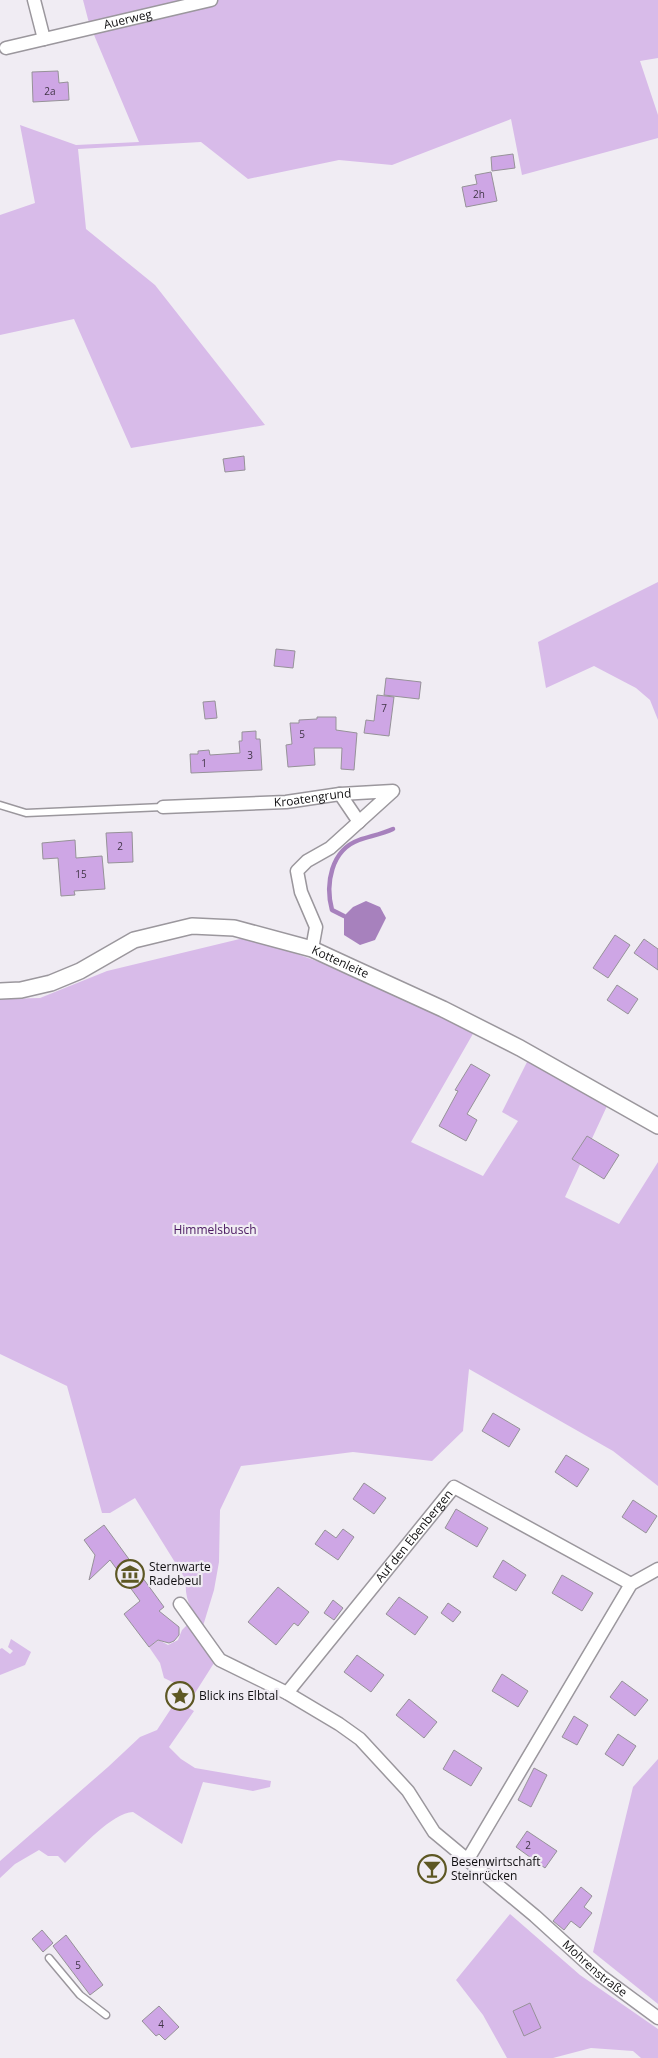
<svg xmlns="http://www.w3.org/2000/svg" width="658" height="2058" viewBox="0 0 658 2058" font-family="'Open Sans',sans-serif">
	<rect width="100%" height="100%" fill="#f0ecf3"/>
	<path fill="#d8bbe9" d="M83,0H658V58L640,61L658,115V138L522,175L511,119L392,165L339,160L248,179L201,142L78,149L86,229L155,285L265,425L131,448L74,319L0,335V215L35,203L20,125L76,145L139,142L89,23Z
		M658,582V720L650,700L636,688L594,666L546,688L538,642Z
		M248,937L416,996L474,1032L411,1142L483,1176L518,1121L502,1112L530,1056L607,1106L565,1197L619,1224L658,1162V1486L613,1451L469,1369L463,1431L432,1461L353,1452L241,1466L220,1510L219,1562L214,1590L203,1626C192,1611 184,1600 186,1580L135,1498L110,1513H102L67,1386L0,1354V999L40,998L107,971Z
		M187,1625L214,1663L195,1693L164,1678L160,1663L149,1647L159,1640L168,1645L178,1640L182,1630Z
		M11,1639L31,1652L25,1665L0,1675V1649L2,1648L10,1654L13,1651L8,1647Z
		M176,1701L194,1711L169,1747L181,1759L195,1768L271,1781L270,1787L253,1791L203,1782L182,1844L133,1812C112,1813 81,1848 65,1863L58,1856H48L39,1850L15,1864L0,1878V1861L108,1767L140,1737L157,1730Z
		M658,1759V2004L593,1952L633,1787Z
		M510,1914L580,1975L658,2029V2058H641L633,2051L591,2048L553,2058H507L483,2015L456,1980Z"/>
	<path fill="#a781bd" d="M366,901L380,907L386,918L375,940L360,945L344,935V916L353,907Z"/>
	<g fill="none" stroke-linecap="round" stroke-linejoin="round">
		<path stroke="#a781bd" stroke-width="4.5" d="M344,916L332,910C325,884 331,850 359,840C371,836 382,834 393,829"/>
	</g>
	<path fill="#cea6e5" stroke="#969298" d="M58,71L59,83L68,82L69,100L33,102L32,72Z
		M513,154L515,168L492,171L491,157Z
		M491,172L497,201L466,207L462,187L477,184L475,175Z
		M244,456L245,470L225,472L223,459Z
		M276,649L295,651L293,668L274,666Z
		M386,678L421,682L419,699L384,695Z
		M377,695L394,697L389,736L364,733L366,720L374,721Z
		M215,701L217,718L205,719L203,702Z
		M317,717H336V730L357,733L354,770L341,769L342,748H314L315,765L288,767L286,745L292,744L290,723H299V720L317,719Z
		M256,731V739H260L262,770L191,773L190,754H198V751L209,750L210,755L240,753L239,741H242V732Z
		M132,832L133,862L108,863L106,833Z
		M75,840L76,858L102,856L105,889L74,891L75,895L61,896L58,858L43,859L42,843Z
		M615,935L630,945L608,978L593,968Z
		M644,939L658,949V970L634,953Z
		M617,985L638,999L628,1014L607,1000Z
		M471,1064L490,1075L467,1114L477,1120L466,1141L439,1126L458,1091L455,1090Z
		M587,1136L619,1155L604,1179L572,1159Z
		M493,1413L520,1429L509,1447L482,1431Z
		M566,1455L589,1469L577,1487L555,1472Z
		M364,1483L386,1498L374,1514L353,1499Z
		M633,1500L657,1516L646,1533L622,1517Z
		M456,1509L488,1528L477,1547L445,1528Z
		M104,1525L164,1607L159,1611L179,1627V1635L174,1641L169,1643L158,1640L149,1647L124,1614L140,1601L110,1560L89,1580L95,1555L84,1540Z
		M343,1529L354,1537L338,1560L315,1544L325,1530L336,1538Z
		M503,1560L526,1575L516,1591L493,1577Z
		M562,1575L593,1593L582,1611L552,1593Z
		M278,1587L309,1612L298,1626L294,1623L276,1645L248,1622Z
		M399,1597L428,1617L415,1635L386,1614Z
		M333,1600L343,1608L334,1620L324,1613Z
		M448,1603L461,1612L453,1622L441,1613Z
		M357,1655L384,1675L371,1692L344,1672Z
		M502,1674L528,1691L518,1707L492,1691Z
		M622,1681L648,1700L635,1716L610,1697Z
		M409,1699L437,1722L424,1738L396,1715Z
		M574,1716L588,1725L577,1745L562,1737Z
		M618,1734L636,1746L623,1766L605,1754Z
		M454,1750L482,1768L471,1786L443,1769Z
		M534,1768L547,1775L531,1807L518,1800Z
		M527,1831L557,1851L545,1868L516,1847Z
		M581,1887L592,1896L584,1907L592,1913L580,1928L571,1921L564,1930L553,1921Z
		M42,1930L53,1943L43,1952L32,1939Z
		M66,1935L103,1985L90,1995L53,1946Z
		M530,2003L541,2028L524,2036L513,2011Z
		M159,2006L179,2027L165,2040L159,2034L156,2036L142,2021Z"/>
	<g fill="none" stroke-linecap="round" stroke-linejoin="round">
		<defs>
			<path id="service" d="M0,805L26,813L163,807
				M49,1958L80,1995L106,2015"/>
			<g id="minor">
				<path d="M34,0L44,39"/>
				<path id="s1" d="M6,48L211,0"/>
				<path d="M340,794L359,822"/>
				<path id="s2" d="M163,807L286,802L340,794L393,791L330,848L307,861L297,871L301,892L316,927L312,949"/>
				<path id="s3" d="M180,1604L220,1660L287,1693L339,1724L360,1739L408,1791L434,1832L535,1916L601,1976L658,2018"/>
				<path id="s4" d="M287,1693L454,1487L631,1584"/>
				<path d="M468,1859L631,1584L658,1569"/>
			</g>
			<g id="tertiary">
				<path id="s5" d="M0,991L21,990L51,983L80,971L134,940L192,926L234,928L312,949L351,967L443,1009L520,1048L658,1126"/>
			</g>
		</defs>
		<use href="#service" stroke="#9b979d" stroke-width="9"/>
		<use href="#minor" stroke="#9b979d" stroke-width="15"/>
		<use href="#tertiary" stroke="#9b979d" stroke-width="18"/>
		<use href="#service" stroke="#fff" stroke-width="6"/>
		<use href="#minor" stroke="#fff" stroke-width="12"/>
		<use href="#tertiary" stroke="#fff" stroke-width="15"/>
	</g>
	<defs>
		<symbol id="museum-ring" viewBox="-11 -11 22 22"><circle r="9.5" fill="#f0ecf3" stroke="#5d5723" stroke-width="1.5"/><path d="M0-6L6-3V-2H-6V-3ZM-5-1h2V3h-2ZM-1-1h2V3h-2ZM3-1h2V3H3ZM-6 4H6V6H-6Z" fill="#5d5723"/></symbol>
		<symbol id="sight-ring" viewBox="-11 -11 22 22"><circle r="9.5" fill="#f0ecf3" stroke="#5d5723" stroke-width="1.5"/><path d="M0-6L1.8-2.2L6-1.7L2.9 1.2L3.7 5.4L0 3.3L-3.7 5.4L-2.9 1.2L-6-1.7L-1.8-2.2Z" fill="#5d5723"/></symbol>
		<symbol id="bar-ring" viewBox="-11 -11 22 22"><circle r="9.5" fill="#f0ecf3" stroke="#5d5723" stroke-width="1.5"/><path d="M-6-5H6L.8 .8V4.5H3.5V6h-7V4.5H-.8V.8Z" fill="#5d5723"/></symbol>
	</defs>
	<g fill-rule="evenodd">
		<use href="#museum-ring" x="114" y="1558" width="32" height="32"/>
		<use href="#sight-ring" x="164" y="1680" width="32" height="32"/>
		<use href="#bar-ring" x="416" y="1853" width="32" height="32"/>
	</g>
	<g text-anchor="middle" stroke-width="4.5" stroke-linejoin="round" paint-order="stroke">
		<g font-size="10" fill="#403546">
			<text x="50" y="95">2a</text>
			<text x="479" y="198">2h</text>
			<text x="384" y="712">7</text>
			<text x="302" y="738">5</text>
			<text x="250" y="759">3</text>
			<text x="204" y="767">1</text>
			<text x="120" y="850">2</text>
			<text x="81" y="878">15</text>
			<text x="528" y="1849">2</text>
			<text x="78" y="1969">5</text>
			<text x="161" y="2028">4</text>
		</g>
		<g font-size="12" fill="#100f11" stroke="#f0ecf3">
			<text dy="4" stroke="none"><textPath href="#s1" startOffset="125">Auerweg</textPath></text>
			<text dy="4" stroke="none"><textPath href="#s2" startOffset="150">Kroatengrund</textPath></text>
			<text dy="4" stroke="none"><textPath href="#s5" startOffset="359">Kottenleite</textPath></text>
			<text dy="4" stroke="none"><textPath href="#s4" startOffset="202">Auf den Ebenbergen</textPath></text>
			<text dy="4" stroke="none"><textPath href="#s3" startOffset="560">Mohrenstraße</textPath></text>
		</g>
		<g font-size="12" fill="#491860" stroke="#f0ecf3">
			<text x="215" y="1234">Himmelsbusch</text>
		</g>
		<g font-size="12" fill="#100f11" stroke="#f0ecf3" text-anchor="start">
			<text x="149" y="1571">Sternwarte<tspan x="149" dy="14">Radebeul</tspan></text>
			<text x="199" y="1700">Blick ins Elbtal</text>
			<text x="451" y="1866">Besenwirtschaft<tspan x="451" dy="14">Steinrücken</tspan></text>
		</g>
	</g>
</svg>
